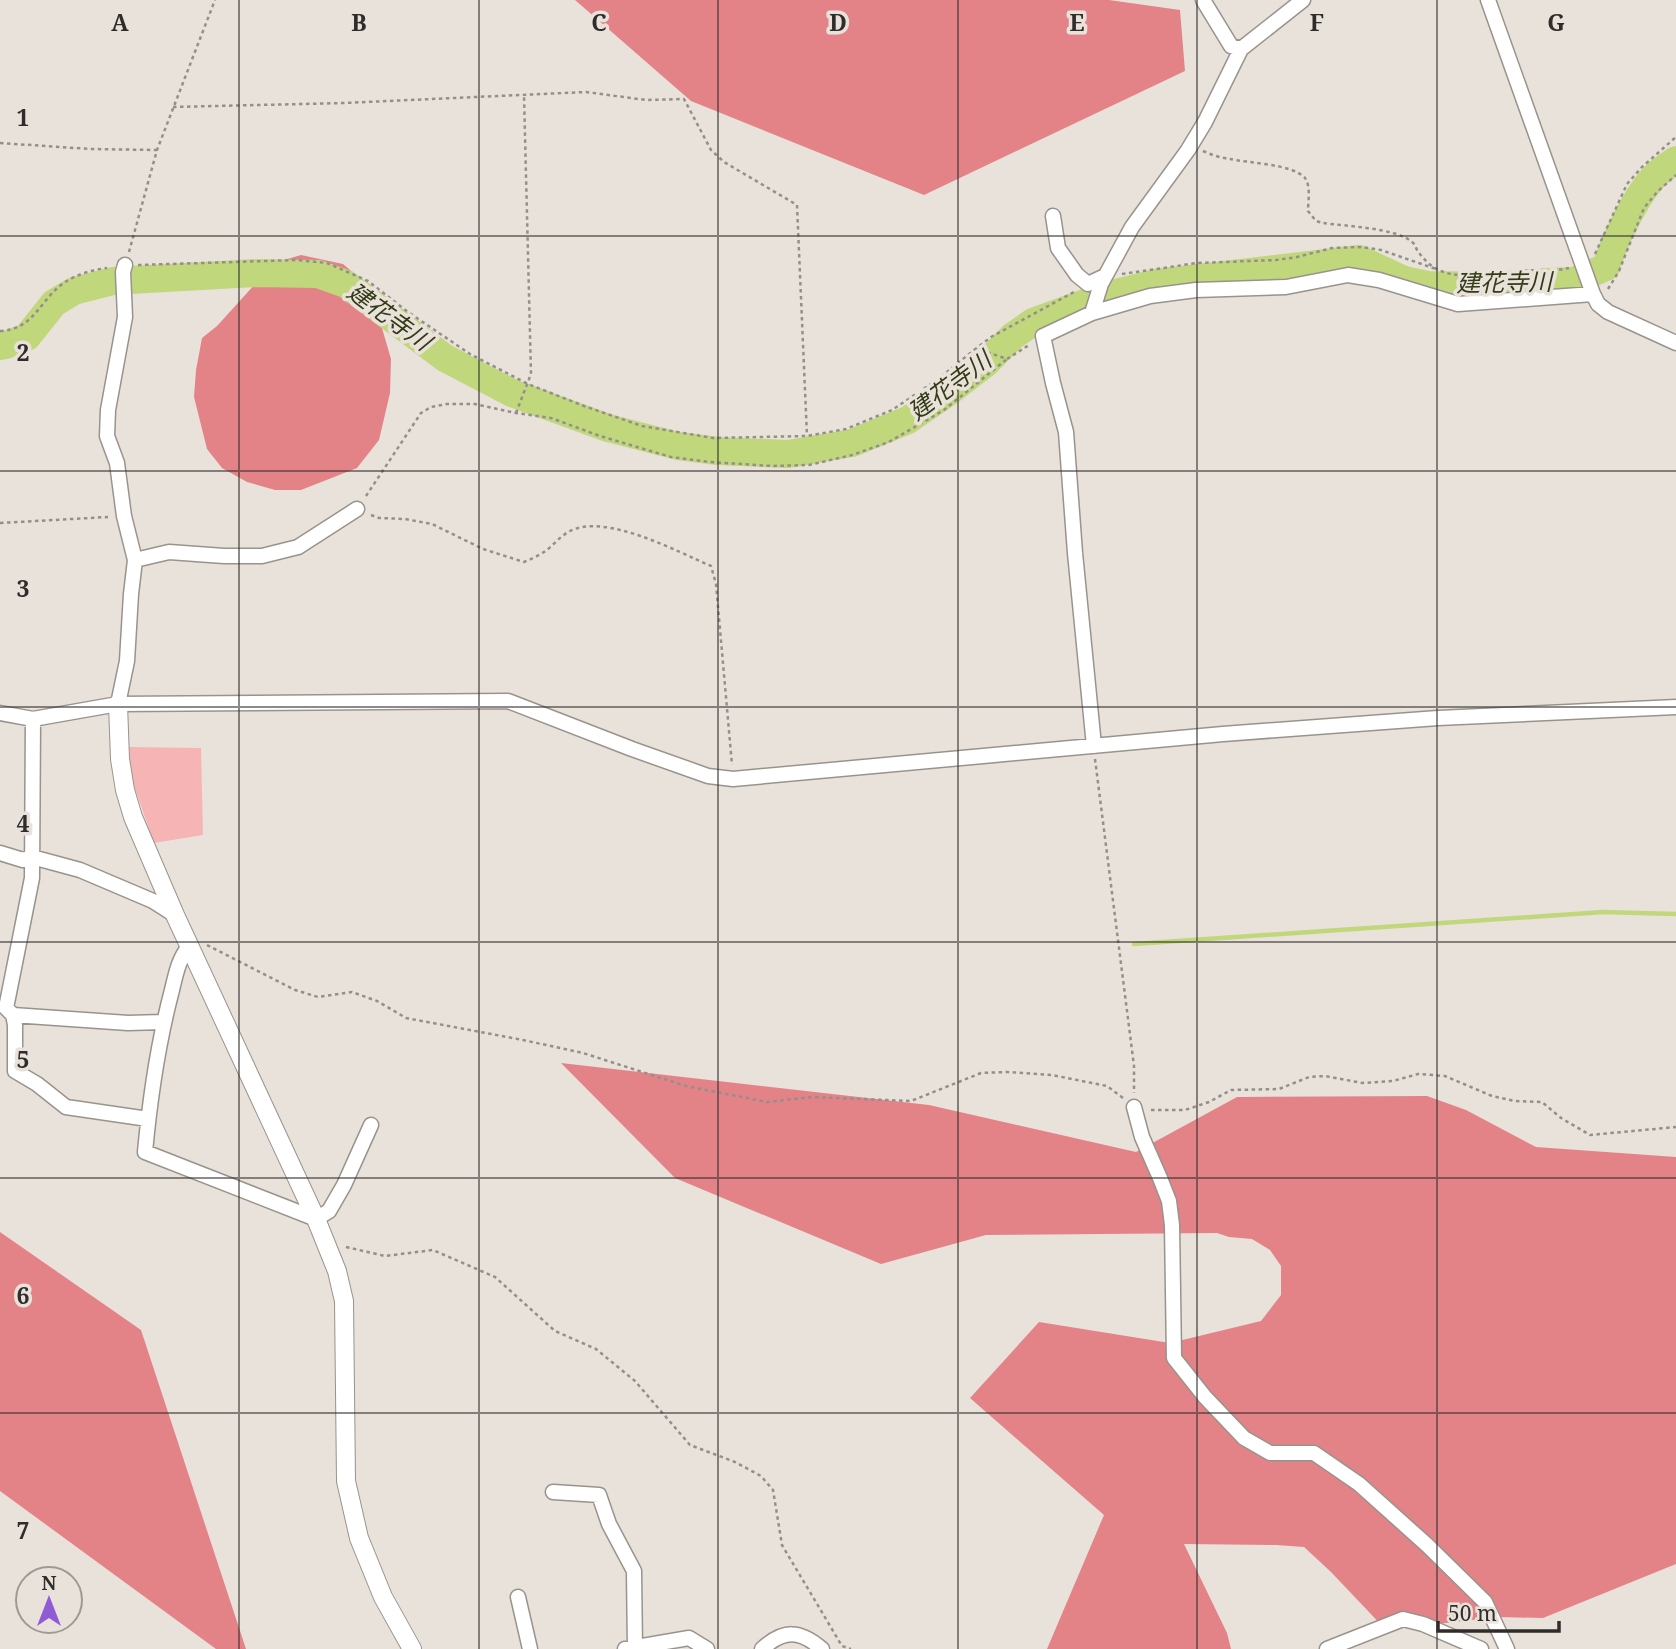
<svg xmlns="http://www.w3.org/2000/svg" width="1676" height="1649" viewBox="0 0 1676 1649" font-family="'Noto Serif','Noto Sans JP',serif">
	<rect width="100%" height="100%" fill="#e9e2db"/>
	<path fill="#f7b4b5" d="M129,747L201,748L203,835L154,843L132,780Z"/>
	<path fill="#e48387" d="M575,0H1109L1180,10L1185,71L924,195L691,101Z
		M301,255L343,264L370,287L391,359L390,393L379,440L357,468L301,490H275L247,482L222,468L207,449L194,397L196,370L202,338L217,326L274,263Z
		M561,1063L929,1105L1136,1152L1237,1097L1427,1096L1466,1110L1536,1147L1676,1157V1564L1543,1618L1497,1617L1386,1630L1331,1572L1304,1547L1276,1545L1184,1544L1227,1633L1231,1649H1047L1104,1515L970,1398L1039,1322L1170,1343L1261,1321L1281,1295V1266L1270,1250L1252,1239L1229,1237L1217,1233L986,1235L881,1264L675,1178Z
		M0,1232L141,1330L246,1649H216L0,1491Z"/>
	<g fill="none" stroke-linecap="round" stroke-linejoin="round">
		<path stroke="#c0d77c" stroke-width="4.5" d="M1134,944L1603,912L1676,914"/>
		<path stroke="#c0d77c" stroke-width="28" d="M0,346L6,345L27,337L54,303L74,291L113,281L256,273L318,274L346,284L445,358L512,393L608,428L678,446L718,451L788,454L852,443L908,420L950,391L985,364L1013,336L1033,322L1107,295L1156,283L1359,259L1404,280L1428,285L1504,286L1546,282L1574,281L1606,267C1614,242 1635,197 1654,177C1660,170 1669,165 1676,160"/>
		<defs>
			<path id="minor" d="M1203,0L1231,46L1241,49
				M1488,0L1593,294L1598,304L1608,312L1676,343
				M1053,216L1058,248L1077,275L1088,284L1105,276
				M1092,313L1101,284L1132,227L1188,150L1205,122L1241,49L1303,0
				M135,560L169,552L224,556H262L298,547L357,509
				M118,704L127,661L131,594L135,560L124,516L117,463L107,436L108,410L125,317L123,272L125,265
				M0,713L33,719L118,704L508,701L632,749L708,776L733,779L1223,734L1438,718L1676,707
				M33,719L32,878L6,1008L13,1015L15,1025V1071L37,1084L66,1107L148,1119
				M1094,746L1075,553L1066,432L1053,383L1043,336L1092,313L1150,296L1196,290L1286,287L1348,275L1379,280L1458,304L1593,294
				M0,853L23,860L32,857L80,870L153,901L175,915
				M190,945C179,958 176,973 172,990C158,1043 150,1098 145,1152L316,1219L329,1211L344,1185L371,1125
				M13,1015L128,1023L163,1022
				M1134,1107L1142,1137L1160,1178L1169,1201L1172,1225L1174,1358L1205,1397L1244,1438L1270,1453H1314L1359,1484L1427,1545L1485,1602L1507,1649
				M553,1492L599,1495L609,1524L634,1571L635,1649
				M518,1597L530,1649
				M625,1649L689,1638L707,1649
				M762,1649C784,1629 800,1630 822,1649
				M1327,1649L1403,1619L1423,1624L1481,1649"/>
			<path id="tertiary" d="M118,704L120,759L125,790L133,817L175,915L316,1219L337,1271L344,1301L346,1481L359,1538L383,1597L412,1649"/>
		</defs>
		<use href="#minor" stroke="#99938d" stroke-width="17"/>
		<use href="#tertiary" stroke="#99938d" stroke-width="20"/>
		<path stroke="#948f8b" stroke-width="2.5" stroke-dasharray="3.5 3.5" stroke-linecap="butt" d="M173,107L344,103L586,92L646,100L684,99L711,150L724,162L797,205L807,436
			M0,143L90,149L157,150
			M1203,151C1212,155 1221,158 1230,159C1248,163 1293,164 1305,178C1311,186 1308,202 1308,211L1316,221L1323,223C1344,226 1397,228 1412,242C1416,245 1415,246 1417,250C1423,259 1432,268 1441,271C1463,280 1493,272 1516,271C1534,269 1551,272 1569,268
			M129,252L157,150L215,0
			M1595,254L1627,184L1642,167L1676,137
			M138,265L297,260L327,263L368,281L408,312L470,354L528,384L584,406L642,426L713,438L807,436L846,429L892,410L937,380L974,350H981L1007,359L1029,345
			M1122,274L1197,263L1276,260L1297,257L1332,248L1362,247L1381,250L1436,269
			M1608,289L1619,271L1644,208L1657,192L1676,175
			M0,331C34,329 39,302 61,285C74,275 91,270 107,268
			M974,350L991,337L1074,292
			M516,413L531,374L524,95
			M366,496L421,413L431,407L447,404H475L516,413L551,418L600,436L671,457L710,462L772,466L809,465L852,455L889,442L944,410L1007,359
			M371,515L379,518L405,519L432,524L483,549L524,562C531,559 538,556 544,552C553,546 560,536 570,531C606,513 676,551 711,566L716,584L732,765
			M0,523L108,517
			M1095,759L1134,1066V1093
			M207,945L295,990L318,997L352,992L377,1001L406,1018L523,1040L583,1053L686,1086L767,1102L812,1097L911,1101L981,1073L1007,1072L1052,1075L1107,1086L1123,1098
			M1151,1110H1185L1209,1102L1231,1090L1279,1089L1309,1077L1325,1076L1362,1083L1393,1081L1418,1074L1445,1076L1492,1096L1515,1101L1542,1102L1561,1118L1590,1135L1676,1127
			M346,1247L385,1256L433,1250L495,1277L555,1331L596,1349L635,1381L690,1445L735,1462L761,1476L773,1490L782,1545L842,1646L851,1649"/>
		<use href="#minor" stroke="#fff" stroke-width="14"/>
		<use href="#tertiary" stroke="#fff" stroke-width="18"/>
	</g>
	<path fill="none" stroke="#2f2c2a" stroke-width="2" stroke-opacity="0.55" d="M239,0V1649M479,0V1649M718,0V1649M958,0V1649M1197,0V1649M1437,0V1649M0,236H1676M0,471H1676M0,707H1676M0,942H1676M0,1178H1676M0,1413H1676"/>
	<g text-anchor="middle" stroke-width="7" stroke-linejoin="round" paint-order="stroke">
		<g font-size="24" font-style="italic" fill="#323b15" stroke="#e9e2db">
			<text transform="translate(1504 283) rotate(-1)" y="8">建花寺川</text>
			<text transform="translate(389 317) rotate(36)" y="8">建花寺川</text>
			<text transform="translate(950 386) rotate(-37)" y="8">建花寺川</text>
		</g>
	</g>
	<g font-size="23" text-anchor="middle" font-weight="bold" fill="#2f2c2a" stroke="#e9e2db" stroke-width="7" stroke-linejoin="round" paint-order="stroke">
		<text x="120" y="31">A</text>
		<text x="359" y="31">B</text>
		<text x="599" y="31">C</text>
		<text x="838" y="31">D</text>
		<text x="1077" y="31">E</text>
		<text x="1317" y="31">F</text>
		<text x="1556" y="31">G</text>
		<text x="23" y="126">1</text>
		<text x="23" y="361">2</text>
		<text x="23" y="597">3</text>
		<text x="23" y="832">4</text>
		<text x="23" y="1068">5</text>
		<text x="23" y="1304">6</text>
		<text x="23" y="1539">7</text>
	</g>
	<g transform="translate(49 1600)"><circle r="33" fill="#e9e2db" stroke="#9f9994" stroke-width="2"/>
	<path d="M0-5L12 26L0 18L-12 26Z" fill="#905cd5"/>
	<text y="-10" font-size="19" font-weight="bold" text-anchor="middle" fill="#2f2c2a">N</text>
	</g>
	<path d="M1438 1621v10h121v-10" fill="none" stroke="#2f2c2a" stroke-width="3.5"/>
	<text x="1448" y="1621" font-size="21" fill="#2f2c2a" stroke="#e9e2db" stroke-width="5" paint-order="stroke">50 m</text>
</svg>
